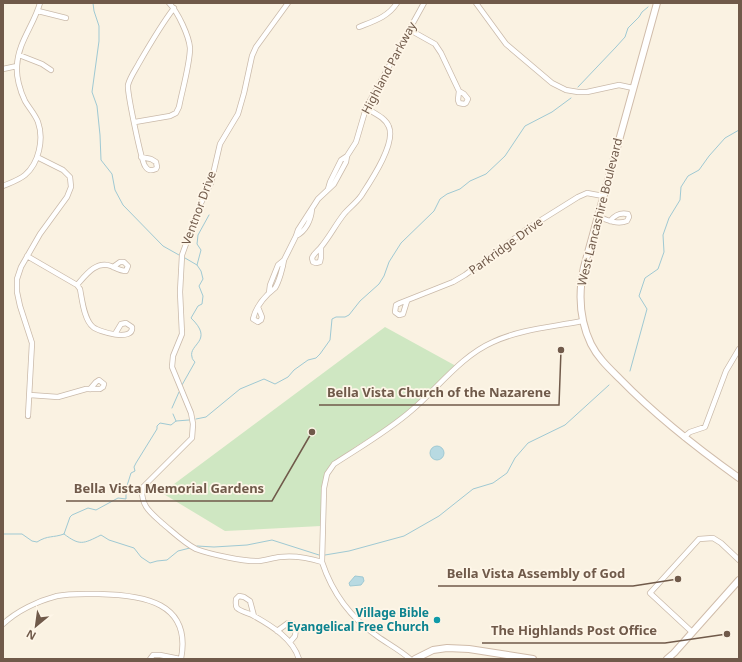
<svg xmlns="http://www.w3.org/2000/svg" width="742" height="662" viewBox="0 0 742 662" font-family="'Noto Sans',sans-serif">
	<rect width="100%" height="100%" fill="#faf2e2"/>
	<path fill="#cfe7c2" d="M385,327L456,366C437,385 417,405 395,422C374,437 345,450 328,469L321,526L225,531L162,493Z"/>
	<path fill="#b8dae2" stroke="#9fc9d3" d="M430 453a7 7 0 1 1 14 0a7 7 0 1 1-14 0Z
		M355,576L363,577L364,581L361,585L350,586L349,583Z"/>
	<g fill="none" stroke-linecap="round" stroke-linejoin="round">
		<path stroke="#9fc9d3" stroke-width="1" d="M93,3L94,11L99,26V41L92,92L97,106L100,135L101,160L112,174L115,190L123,205L163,246L179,255
			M578,87L616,47L625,37L628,28L639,17L642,12L648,7
			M185,258L197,265
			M630,371L647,309L639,296L645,278L658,269L664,252L663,235L669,218L680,200L681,187L688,176L699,170L709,156L725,138L739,130
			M182,385L195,362C194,361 192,359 192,357C188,344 215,341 191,318L198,306L202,304L203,296L199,286L203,279L201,271L197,265L201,250L197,244L198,235L209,215
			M172,408L179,392
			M173,414L176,421
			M196,419L206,417L240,389L264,379L275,384L288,377L294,370L308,360L316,358L320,354L330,340L332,319L336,317H345L349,315L360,301L379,284L384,276L389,262L401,243L434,211L440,199L447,194L460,189L470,181L486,174L505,156L525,126L552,112L571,98
			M3,534H22L32,541L37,542C48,535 53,538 64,534L70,517L72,515L88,508L96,510L118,498L126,499V489L131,473L135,471L134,467L136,463L157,429V426L160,423L171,425L176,421L189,420
			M64,534C80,546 83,544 101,535L109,540L134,548L141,557L150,563L157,561L167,560L178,551L190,548
			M197,546L214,547L247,545L272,540L319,555
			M325,555L349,551L404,536L439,516L473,489L493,483L507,473L515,458L528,443L565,425L609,385"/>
		<defs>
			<path id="minor" d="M288,3L256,47L252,56L244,93L238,114L220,144L211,183L200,205L182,255L180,292L182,334L173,356L172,367L191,413L193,424L192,438L142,488C141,506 150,512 162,523C173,532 184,543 196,549C209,554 245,562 259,561C266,560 273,558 280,557C295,555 309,558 322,562C332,592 351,618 377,636C388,644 400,650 410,659
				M476,3L506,44L552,83L566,90L578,92H587L619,85L633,88
				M38,11L66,18
				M359,27C374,21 388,17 397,3
				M410,30L435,44L441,53L459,91L458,100L459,103L464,104L466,103L468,99L464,94L459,91
				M19,55L42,64L51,70
				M3,69L17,66
				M135,122L170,116L176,113L179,107C182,91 190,64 190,48C189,36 178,12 169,3
				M141,157L151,159L156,162L157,167L156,169C151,171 148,171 145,166C141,160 127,92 128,85C130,77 136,69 139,63C150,44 161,25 174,8
				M3,186C10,183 19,180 25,175C39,163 44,139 38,122C35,114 29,108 25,101C20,91 16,76 17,66C18,42 34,25 40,3
				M328,189L330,182L341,160L347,156L356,142L366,108L424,3
				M597,216C607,220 617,225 627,221L629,217L628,214C620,212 615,215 610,221
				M296,236C306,231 311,220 312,209
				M321,248V257L320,262L316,263L313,262L312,258C314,253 318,251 321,247C330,236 336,224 344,214C349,208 356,203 361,196C370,182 396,144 389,127C386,118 374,113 366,108
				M27,256L77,285L80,289C82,299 84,320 93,327C99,332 134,342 132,327L126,323L121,324L115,334
				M77,285C85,276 96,260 111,266C116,268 120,271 126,271L128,266L124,262H120L113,267
				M269,293L270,285L278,265L284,260L296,236L298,230L318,199L334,184L346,162L347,156
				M407,301L403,314L399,315L395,312L396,305L400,303L453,282L465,275L530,227L578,197L587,193L603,196
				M258,307L262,317L261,320L258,322L253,319C255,310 261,301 268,294C270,292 273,290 275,288C279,282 283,267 284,260
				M30,395L58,397L86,389H100L103,387L104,384L99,380L96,382L90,389
				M28,416L32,343L20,306L17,292V279L21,267L40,234L67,197L71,187L70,177L63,170L37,157
				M684,437L690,432L705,427L726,371L739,349
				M322,562L324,488L327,474L334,464C360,447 388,431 412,410C438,388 461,356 493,342C521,329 553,327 582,321
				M254,616L250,601L244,597L239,596L236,599C236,602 235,605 237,608C241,612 249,613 254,616C272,626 293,639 299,659
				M3,624C17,611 38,601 57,596C71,593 85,594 99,594C143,595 192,602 181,659
				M277,631L288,623L293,624L296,629L295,636L290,642
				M692,632L650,593L699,539L713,538L721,543L739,560
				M150,659L153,655H160L180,659"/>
			<path id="secondary" d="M657,3L584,267C578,294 579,319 591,344C598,358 609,368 620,379C656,416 697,448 739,478
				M415,659L433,650L447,648L469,649L533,659
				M667,659L674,653L739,580"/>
		</defs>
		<use href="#minor" stroke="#cabaaa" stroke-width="6"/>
		<use href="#secondary" stroke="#d0bcaa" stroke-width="8"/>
		<use href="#minor" stroke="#fff" stroke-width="4.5"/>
		<use href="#secondary" stroke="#fff" stroke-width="6"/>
	</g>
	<circle fill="#0f9aa8" stroke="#fef6e8" stroke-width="1.5" cx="437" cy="620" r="4"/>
	<g text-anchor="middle" stroke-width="3.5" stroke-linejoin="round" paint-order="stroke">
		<g font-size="12" fill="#705a4a" stroke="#fef6e8">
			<text transform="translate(389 68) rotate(-62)" y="4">Highland Parkway</text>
			<text transform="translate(199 208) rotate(-70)" y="4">Ventnor Drive</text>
			<text transform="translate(600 212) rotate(-76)" y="4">West Lancashire Boulevard</text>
			<text transform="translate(506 246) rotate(-36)" y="4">Parkridge Drive</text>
		</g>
		<g font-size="12" font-weight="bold" fill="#0d838f" stroke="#fef6e8" text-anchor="end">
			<text x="429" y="617">Village Bible<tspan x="429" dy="14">Evangelical Free Church</tspan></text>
		</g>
	</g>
	<path fill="none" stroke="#705a4a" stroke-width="1.5" d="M561 350L559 405H319M312 432L272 501H66M678 579L633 586H438M727 634L665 643H482"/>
	<g fill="#705a4a" stroke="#fef6e8" stroke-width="1.5">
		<circle cx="561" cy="350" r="4"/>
		<circle cx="312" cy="432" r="4"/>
		<circle cx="678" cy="579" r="4"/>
		<circle cx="727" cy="634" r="4"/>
	</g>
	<g font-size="13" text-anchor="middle" font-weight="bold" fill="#705a4a" stroke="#fef6e8" stroke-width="3.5" stroke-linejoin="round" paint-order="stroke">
		<text x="439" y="397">Bella Vista Church of the Nazarene</text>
		<text x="169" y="493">Bella Vista Memorial Gardens</text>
		<text x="536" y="578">Bella Vista Assembly of God</text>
		<text x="574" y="635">The Highlands Post Office</text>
	</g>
	<rect width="742" height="662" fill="none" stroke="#705a4a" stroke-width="8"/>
	<g transform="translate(36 626) rotate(209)" stroke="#fef6e8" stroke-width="3" paint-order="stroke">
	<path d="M0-3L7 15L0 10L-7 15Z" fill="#705a4a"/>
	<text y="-6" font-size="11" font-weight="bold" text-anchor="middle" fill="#705a4a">N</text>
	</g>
</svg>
